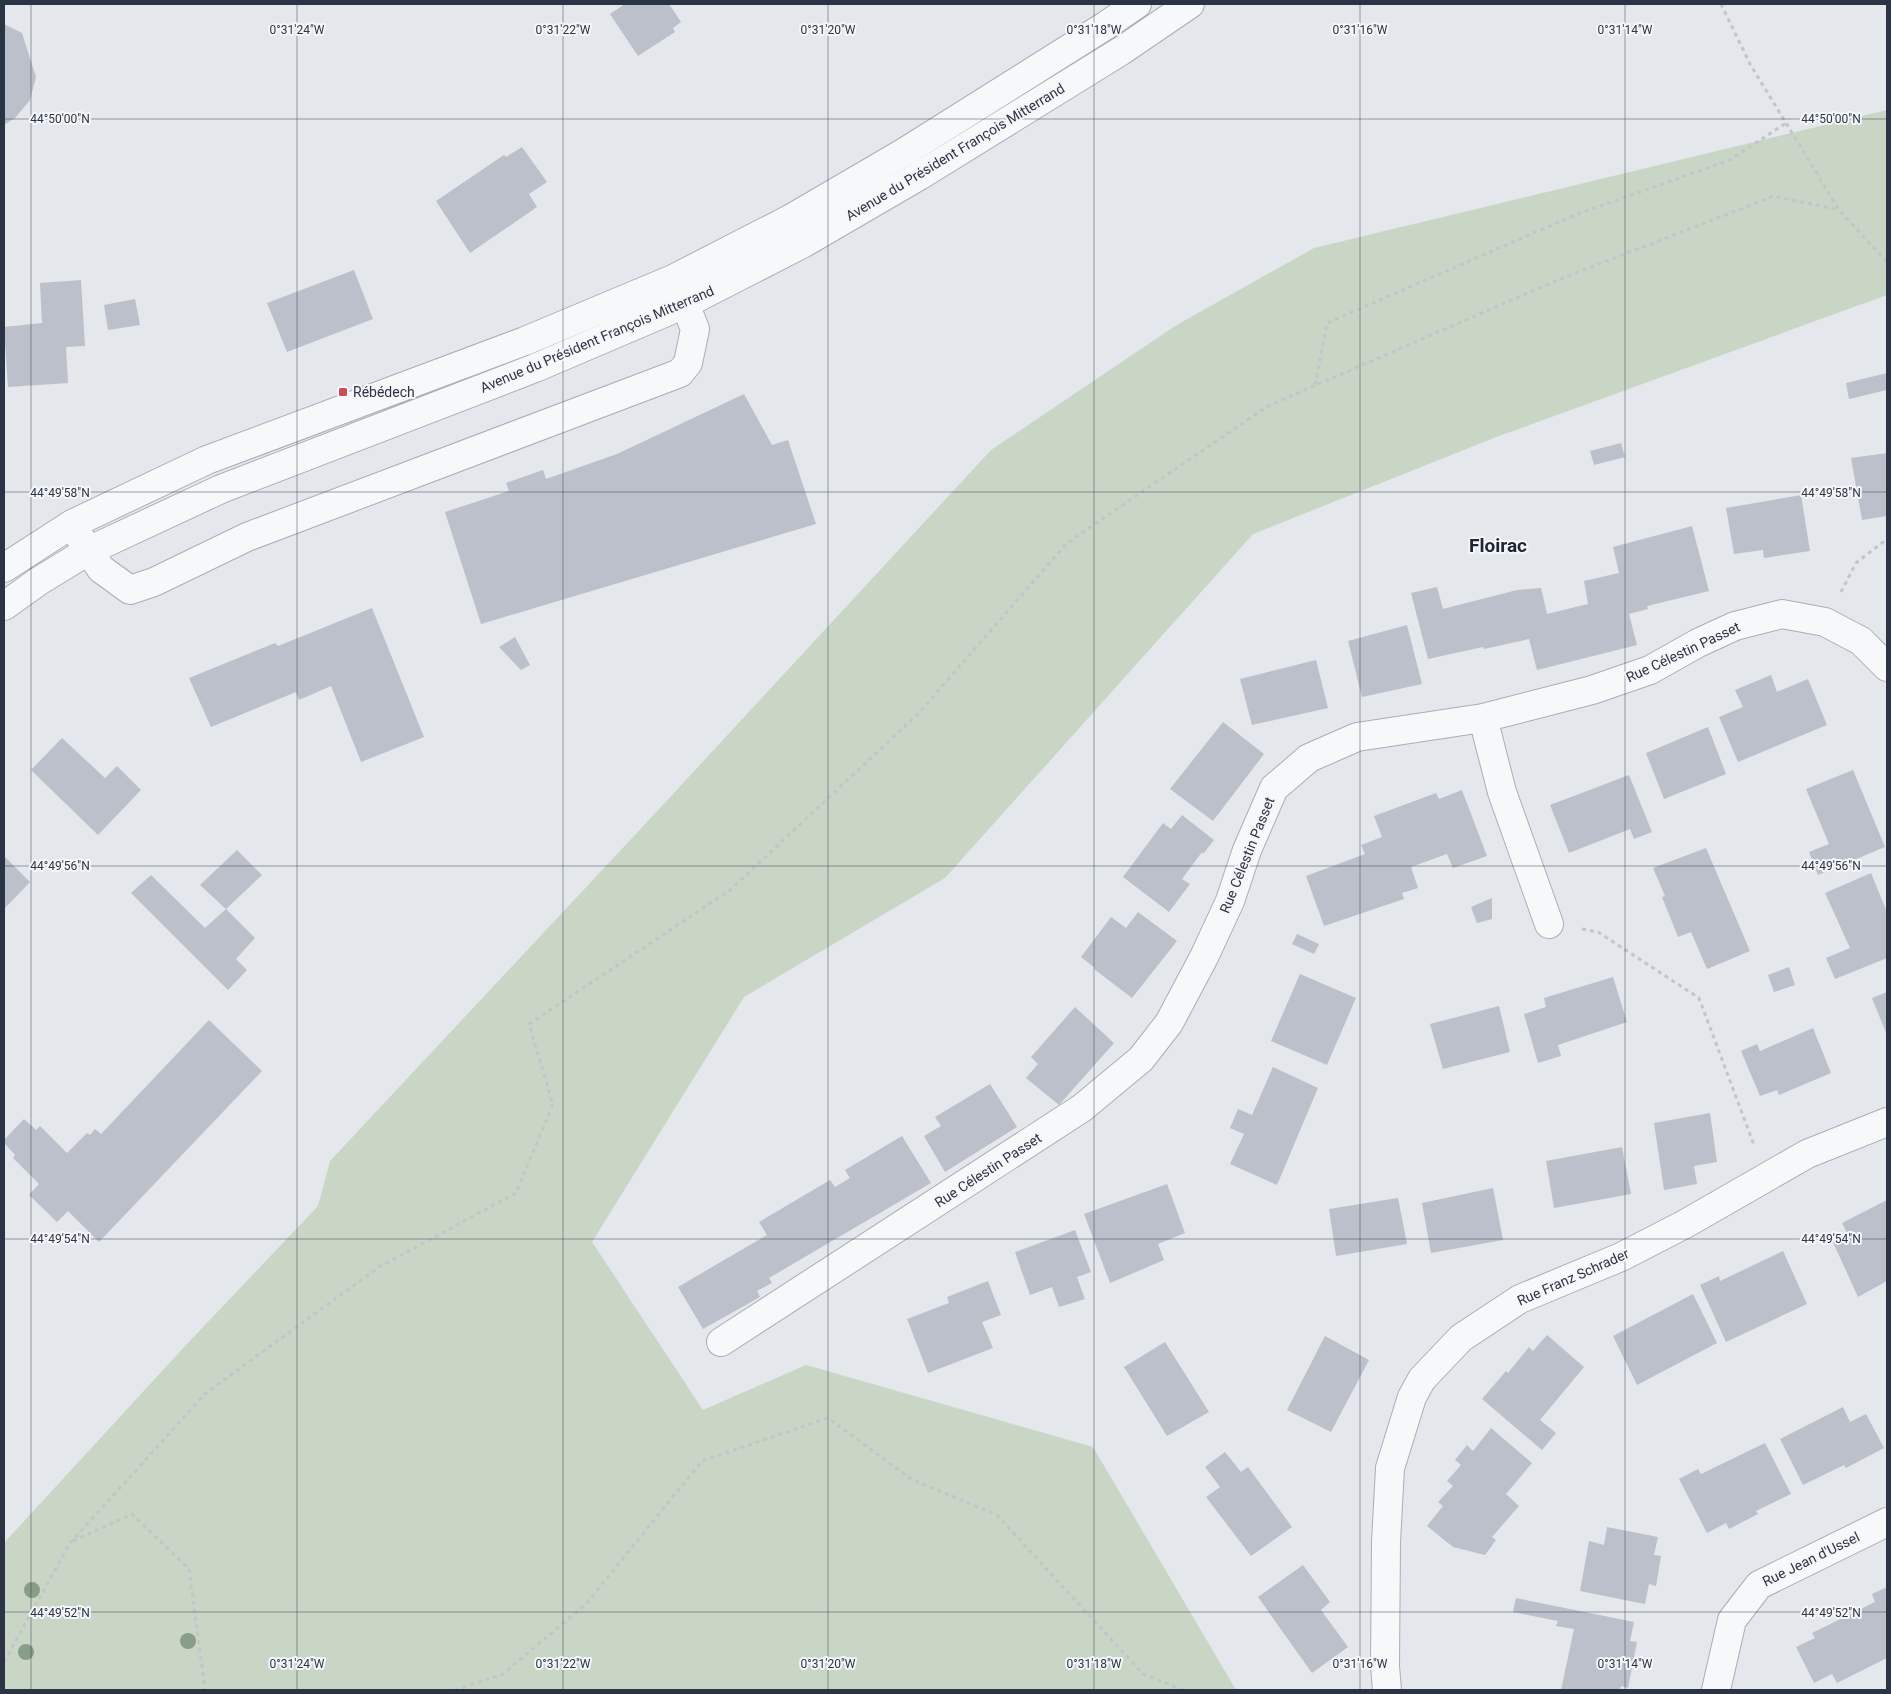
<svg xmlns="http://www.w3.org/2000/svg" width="1891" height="1694" viewBox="0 0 1891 1694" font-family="Roboto,sans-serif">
	<rect width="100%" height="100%" fill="#e4e7ec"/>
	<path fill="#c9d6c5" d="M1887,110V295L1499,436L1253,534L945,878L744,997L592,1242L703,1410L806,1365L1093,1447L1236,1690H4V1543L186,1345L318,1206L330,1161L648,821L991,450L1175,326L1314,248Z"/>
	<path fill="#bbc0ca" d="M625,4H669L681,22L673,28L675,32L638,56L610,14Z
		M4,24L22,33L36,77L30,100L15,118L4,125Z
		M522,147L547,182L529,194L537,207L470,253L436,201L504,155L506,157Z
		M354,270L373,319L287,352L267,303Z
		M81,280L85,346L66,347L68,383L8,387L4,327L42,323L40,283Z
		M135,299L140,325L108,330L104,305Z
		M1887,373V390L1849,399L1846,383Z
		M744,394L772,445L788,440L816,524L481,624L445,512L509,491L506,483L543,470L546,479L617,454Z
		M1621,443L1625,457L1594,465L1590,451Z
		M1887,453V516L1862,520L1851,458Z
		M1801,495L1810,551L1764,558L1763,550L1734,554L1726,508Z
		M1692,526L1709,591L1647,606L1648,609L1629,614L1637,645L1537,670L1529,639L1484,649L1483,647L1428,659L1411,593L1437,587L1443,609L1517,590L1541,588L1547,614L1588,604L1584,581L1619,573L1613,547Z
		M372,608L424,737L361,762L331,686L299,700L296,692L211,727L189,678L275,643L278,646Z
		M1407,625L1422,684L1362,697L1348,641Z
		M515,637L530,665L521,670L499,647Z
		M1316,660L1328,708L1252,725L1240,679Z
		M1771,675L1777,692L1808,679L1827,725L1738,762L1719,717L1743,707L1735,690Z
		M1223,722L1264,754L1213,821L1170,789Z
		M1708,727L1726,774L1664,799L1646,753Z
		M62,738L105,778L117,766L141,790L98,835L31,770Z
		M1853,770L1885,847L1818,875L1809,852L1829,844L1806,789Z
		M1629,775L1652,832L1634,839L1630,829L1569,853L1550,805Z
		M1462,790L1487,856L1453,868L1447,854L1411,867L1418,888L1402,893L1404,899L1324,926L1306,876L1365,854L1361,845L1382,837L1374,816L1436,793L1439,799Z
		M1182,815L1214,840L1203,854L1202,852L1182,879L1190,884L1169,912L1123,877L1163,823L1171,829Z
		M1706,848L1750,951L1707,969L1691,932L1678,937L1662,897L1665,896L1653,868Z
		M237,850L262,875L226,909L200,885Z
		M4,856L30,882L4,909Z
		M1871,873L1887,912V958L1835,979L1826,958L1850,948L1825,893Z
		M151,875L205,928L226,909L255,938L236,959L247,970L228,990L131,893Z
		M1492,898V919L1477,923L1471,907Z
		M1138,912L1177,941L1132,998L1094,969L1095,968L1081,957L1111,917L1126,928Z
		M1297,934L1319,944L1314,954L1292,944Z
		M1789,967L1795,985L1774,992L1768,975Z
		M1300,974L1356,998L1327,1065L1271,1041Z
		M1613,977L1627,1022L1558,1045L1561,1056L1538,1063L1524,1014L1546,1007L1544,998Z
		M1887,992V1035L1872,998Z
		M1499,1006L1510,1052L1443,1069L1430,1024Z
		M1075,1007L1114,1043L1059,1105L1026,1078L1038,1064L1031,1057Z
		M209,1020L262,1071L99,1242L68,1211L57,1222L29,1195L39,1184L13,1158L15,1155L4,1143V1140L24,1119L36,1130L40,1126L67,1153L87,1133L90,1135L95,1129L101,1134Z
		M1813,1028L1831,1073L1779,1095L1777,1090L1760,1096L1741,1051L1757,1044L1760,1051Z
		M1273,1067L1318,1088L1277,1185L1230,1164L1244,1134L1230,1128L1238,1109L1252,1115Z
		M990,1084L1017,1127L945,1172L924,1136L941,1126L935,1117Z
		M1710,1113L1717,1162L1694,1166L1697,1184L1664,1190L1654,1123Z
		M902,1136L931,1183L769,1278L772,1283L757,1291L760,1297L703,1329L678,1287L767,1235L759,1222L830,1180L835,1187L850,1178L845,1170Z
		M1622,1147L1631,1194L1554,1208L1546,1161Z
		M1167,1184L1185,1233L1158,1244L1164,1260L1110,1283L1084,1214Z
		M1493,1188L1503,1240L1431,1253L1422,1203Z
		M1398,1198L1407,1244L1336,1256L1329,1209Z
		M1887,1200V1281L1858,1297L1832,1240L1847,1233L1842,1223Z
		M1075,1230L1091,1272L1077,1277L1085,1299L1059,1307L1052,1287L1030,1295L1015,1252Z
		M1783,1251L1807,1304L1726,1342L1700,1285L1719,1276L1720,1281Z
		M988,1281L1001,1315L982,1322L993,1348L928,1373L907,1319L949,1303L947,1297Z
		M1693,1294L1717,1343L1637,1385L1613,1336Z
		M1547,1335L1584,1367L1540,1420L1556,1433L1542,1450L1482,1399L1506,1371L1508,1373L1529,1347L1533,1351Z
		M1325,1336L1369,1360L1331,1432L1287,1410Z
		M1165,1342L1209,1412L1167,1436L1124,1367Z
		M1843,1407L1850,1422L1866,1414L1884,1448L1846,1468L1844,1465L1803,1485L1780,1439Z
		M1491,1428L1532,1463L1506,1494L1519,1506L1492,1537L1496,1540L1485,1555L1453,1547L1427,1526L1443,1506L1438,1502L1453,1486L1447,1481L1461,1465L1455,1460L1467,1445L1473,1451Z
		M1765,1443L1791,1494L1756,1511L1758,1514L1729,1529L1726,1523L1707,1533L1679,1479L1698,1469L1701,1474Z
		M1225,1452L1241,1472L1248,1467L1292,1527L1251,1556L1206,1497L1220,1487L1205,1467Z
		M1607,1527L1658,1537L1654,1555L1661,1556L1656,1586L1649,1584L1645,1604L1580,1591L1589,1541L1604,1545Z
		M1303,1565L1330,1602L1321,1610L1348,1647L1312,1673L1258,1597Z
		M1887,1587V1658L1837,1683L1832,1674L1814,1683L1796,1647L1815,1638L1812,1633L1875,1602L1872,1594Z
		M1516,1598L1634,1622L1630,1641L1637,1642L1628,1688L1621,1686L1620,1690H1561L1574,1629L1556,1626L1558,1621L1513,1612Z"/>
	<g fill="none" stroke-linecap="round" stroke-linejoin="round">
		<defs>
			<path id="minor" d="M79,536L101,569L130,590L154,582L247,537L680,373L688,363L695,329L685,304
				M4,568L72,524L207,460L525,341L673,279L790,219L903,153L1105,26L1137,4
				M4,606L39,581L88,551L221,489L535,368L685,304L804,243L919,176L1121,51L1190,4
				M1483,718L1502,792L1549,924
				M721,1342L1082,1108L1141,1059L1169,1023L1204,957L1230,901L1247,850L1274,788L1309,758L1357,737L1483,718L1592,690L1650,670L1698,643L1735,626L1782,614L1825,622L1861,641L1887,667
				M1387,1690L1385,1666L1386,1542L1390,1468L1412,1397L1422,1379L1461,1338L1520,1299L1621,1257L1685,1224L1807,1154L1887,1122
				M1716,1690L1732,1620L1759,1585L1887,1522"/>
		</defs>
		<use href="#minor" stroke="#a9aeb7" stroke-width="30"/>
		<path stroke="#c2c5cb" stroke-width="3" stroke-dasharray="4 4" stroke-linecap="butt" d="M1721,4L1750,64L1839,210L1887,262
			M1315,385L1327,323L1575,215L1730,160L1786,123
			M1841,592L1856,563L1887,539
			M1582,929L1598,932L1699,998L1754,1145
			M73,1541L132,1514L189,1569L205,1690
			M4,1662L70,1543L206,1393L379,1267L516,1193L553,1104L529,1024L730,890L918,714L1067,543L1268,406L1553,282L1774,196L1839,210
			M455,1690L503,1674L586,1604L702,1461L828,1418L911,1479L997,1515L1143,1674L1183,1690"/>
		<use href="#minor" stroke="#f7f8fa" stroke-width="28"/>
	</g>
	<g fill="#899d89">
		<circle cx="32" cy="1590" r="8"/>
		<circle cx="188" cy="1641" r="8"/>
		<circle cx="26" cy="1652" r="8"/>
	</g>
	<path fill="none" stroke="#2b3445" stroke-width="1" stroke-opacity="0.45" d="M31,4V1690M297,4V1690M563,4V1690M828,4V1690M1094,4V1690M1360,4V1690M1625,4V1690M4,119H1887M4,492H1887M4,866H1887M4,1239H1887M4,1612H1887"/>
	<rect fill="#d1495b" stroke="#f4f6f9" stroke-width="2" x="338" y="387" width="10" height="10" rx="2.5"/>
	<g text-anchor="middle" stroke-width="4" stroke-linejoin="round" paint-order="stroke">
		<g font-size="14" fill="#2b3445" stroke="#f4f6f9">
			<text transform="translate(955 152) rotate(-31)" y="5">Avenue du Président François Mitterrand</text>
			<text transform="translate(597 339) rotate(-23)" y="5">Avenue du Président François Mitterrand</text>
			<text transform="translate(1683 652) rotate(-25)" y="5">Rue Célestin Passet</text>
			<text transform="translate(1247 855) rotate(-68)" y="5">Rue Célestin Passet</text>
			<text transform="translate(988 1170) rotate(-33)" y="5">Rue Célestin Passet</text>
			<text transform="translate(1573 1277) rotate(-24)" y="5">Rue Franz Schrader</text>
			<text transform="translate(1811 1559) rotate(-26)" y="5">Rue Jean d'Ussel</text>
		</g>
		<g font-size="14" fill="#2b3445" stroke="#f4f6f9" text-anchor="start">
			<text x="353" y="397">Rébédech</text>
		</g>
		<g font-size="19" font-weight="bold" fill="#1d2536" stroke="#f4f6f9">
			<text x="1498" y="552">Floirac</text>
		</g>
	</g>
	<g font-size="12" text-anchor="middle" fill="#2b3445" stroke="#f4f6f9" stroke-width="4" stroke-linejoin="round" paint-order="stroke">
		<text x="297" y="34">0°31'24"W</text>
		<text x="563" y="34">0°31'22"W</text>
		<text x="828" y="34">0°31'20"W</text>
		<text x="1094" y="34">0°31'18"W</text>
		<text x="1360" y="34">0°31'16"W</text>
		<text x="1625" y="34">0°31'14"W</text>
		<text x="60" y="123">44°50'00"N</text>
		<text x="1831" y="123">44°50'00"N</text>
		<text x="60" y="497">44°49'58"N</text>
		<text x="1831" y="497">44°49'58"N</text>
		<text x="60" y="870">44°49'56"N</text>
		<text x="1831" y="870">44°49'56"N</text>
		<text x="60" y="1243">44°49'54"N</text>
		<text x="1831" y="1243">44°49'54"N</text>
		<text x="60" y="1617">44°49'52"N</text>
		<text x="1831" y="1617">44°49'52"N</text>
		<text x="297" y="1668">0°31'24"W</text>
		<text x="563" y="1668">0°31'22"W</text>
		<text x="828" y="1668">0°31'20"W</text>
		<text x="1094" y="1668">0°31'18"W</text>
		<text x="1360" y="1668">0°31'16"W</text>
		<text x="1625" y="1668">0°31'14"W</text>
	</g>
	<rect width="1891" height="1694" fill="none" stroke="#2b3445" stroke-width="10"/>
</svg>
